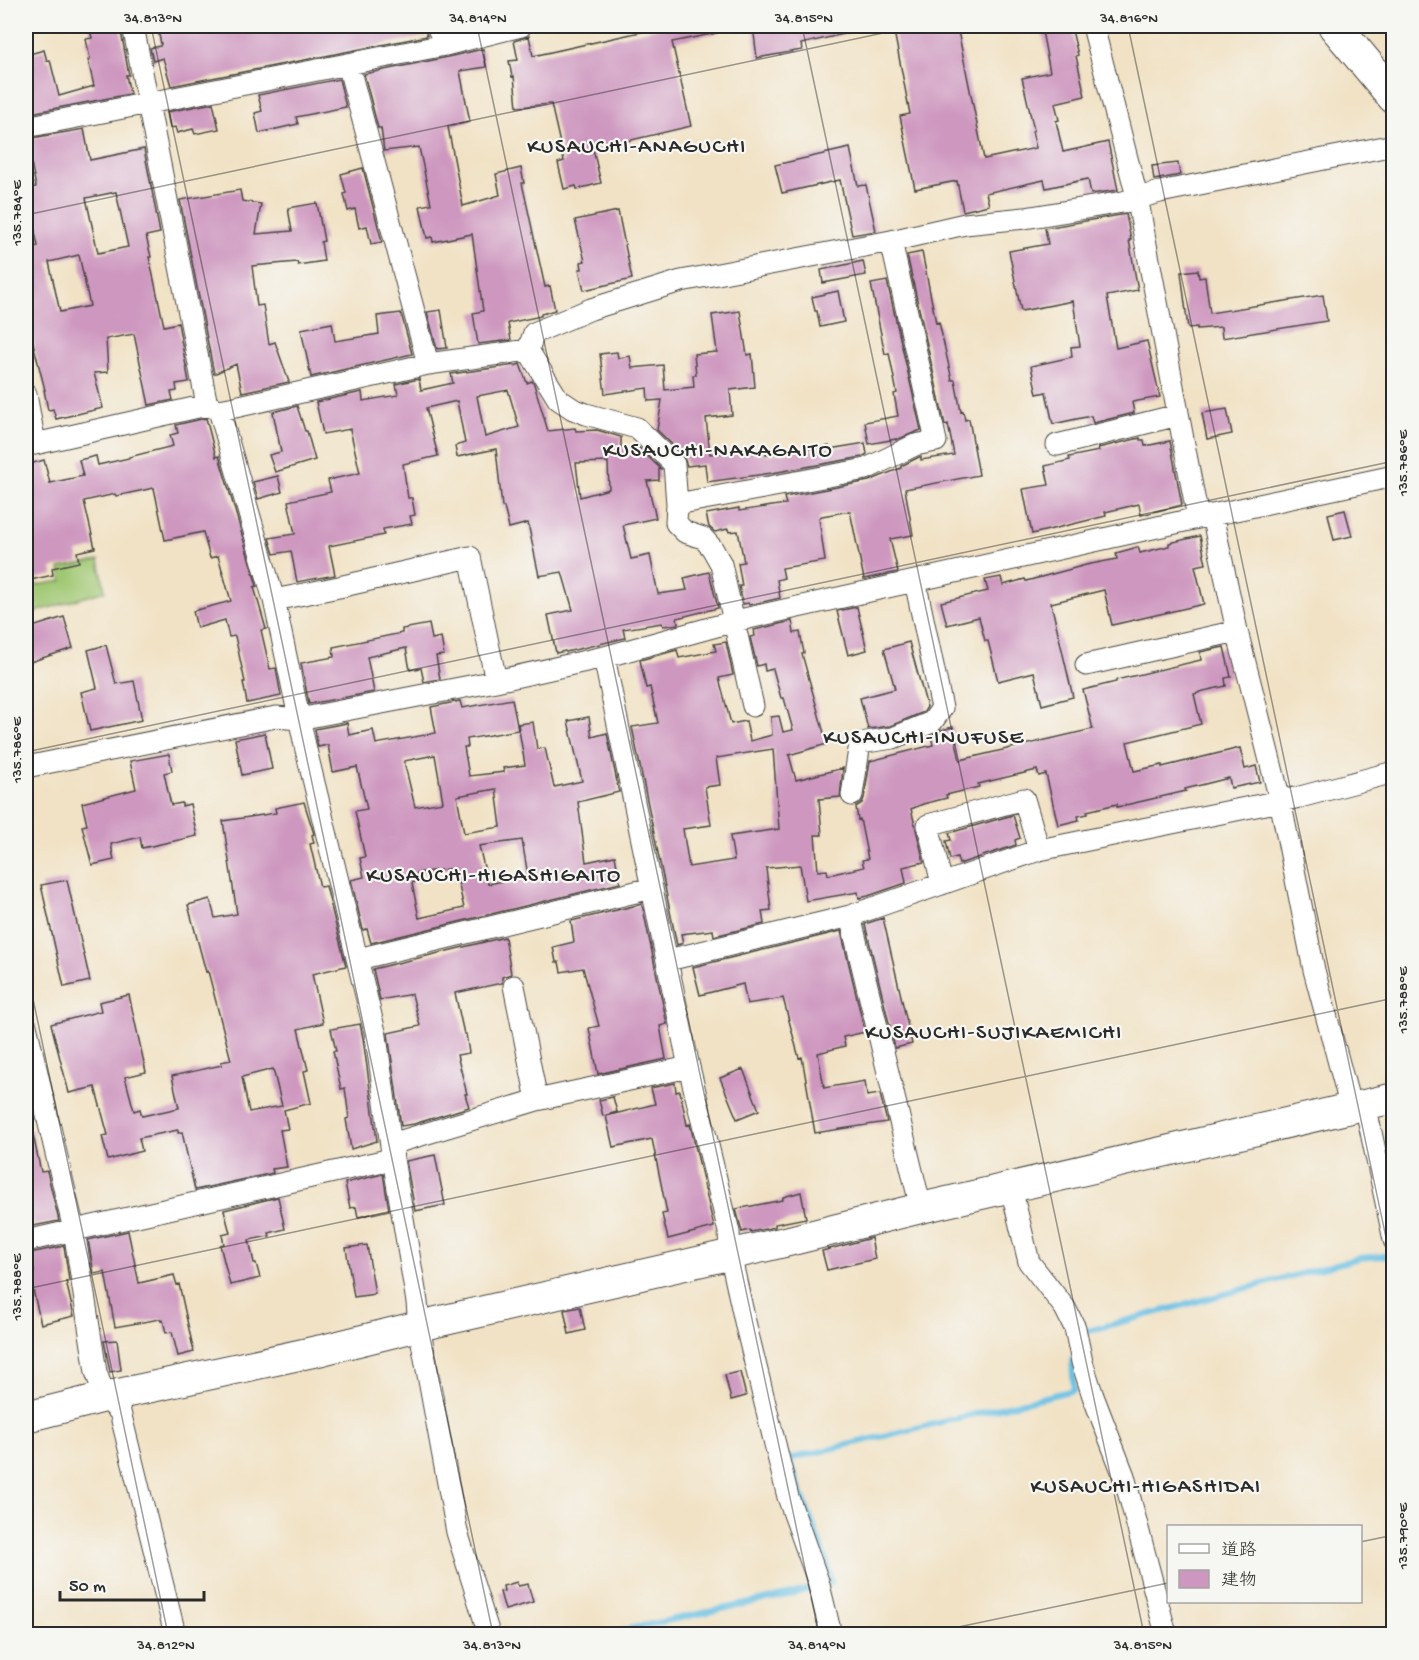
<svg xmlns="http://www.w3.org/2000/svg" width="1419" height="1660" viewBox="0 0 1419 1660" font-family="'Gochi Hand','Klee One',sans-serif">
	<rect width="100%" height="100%" fill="#f6f6f2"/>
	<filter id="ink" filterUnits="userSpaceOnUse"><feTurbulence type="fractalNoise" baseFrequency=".0167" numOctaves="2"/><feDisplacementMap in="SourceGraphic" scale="12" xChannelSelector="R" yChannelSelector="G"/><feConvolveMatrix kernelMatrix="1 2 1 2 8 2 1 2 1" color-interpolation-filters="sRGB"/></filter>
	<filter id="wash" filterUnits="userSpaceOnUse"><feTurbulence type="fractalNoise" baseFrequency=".008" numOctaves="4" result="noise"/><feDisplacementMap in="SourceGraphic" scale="24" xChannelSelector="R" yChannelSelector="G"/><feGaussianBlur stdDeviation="1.35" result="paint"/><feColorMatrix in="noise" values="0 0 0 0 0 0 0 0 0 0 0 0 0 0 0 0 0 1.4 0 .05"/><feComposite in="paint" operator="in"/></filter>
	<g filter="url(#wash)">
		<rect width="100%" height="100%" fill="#f1e2c5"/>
		<path fill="#a0c873" stroke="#667a4f" stroke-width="1.5" d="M99,560L105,591L26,615V587L62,581L60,568Z"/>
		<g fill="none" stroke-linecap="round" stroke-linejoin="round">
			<path stroke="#66bfe3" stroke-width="6" d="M1080,1333L1359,1258L1394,1255
				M605,1634L792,1594L831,1583L829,1569L789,1459L1074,1390L1072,1360"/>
		</g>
		<g id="blocks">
			<path fill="#ce97bf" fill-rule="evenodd" d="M89,26H120L129,75H126L130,94L26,114V55L44,50L47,61L50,60L59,96L94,86L88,60L90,59L86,39L92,38Z
				M157,26H424L427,36L171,86L163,58L153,61L150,48L160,46L161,44Z
				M667,26H716L717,33L672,42L691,126L593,149L601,183L577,189L576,186L564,189L558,163L564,161L551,104L517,107L514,76L512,77L509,61L518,60L514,41L529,36L533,56Z
				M753,26H851L852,32L801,44L802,50L757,58Z
				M893,26H957L984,159L1036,148L1032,131L1034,130L1022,78L1050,72L1041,26H1064L1065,31L1072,30L1078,55L1076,56L1085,96L1055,103L1059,120L1056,121L1063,152L1108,142L1118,190L1091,194L1088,179L1046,188L1044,180L986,193L989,205L963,211L957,181L915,189L900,116L910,114Z
				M483,49L486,67L460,71L470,122L448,127L463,206L500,195L496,174L521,168L524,183H522L545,287L550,286L555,310L541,314V316L508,323L511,340L478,344L473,313L483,311L472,234L433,242L432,237L427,238L420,206L431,204L419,147L384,151L381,128H378L364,74L448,57Z
				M339,79L346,107L296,117L298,124L259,133L255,113L262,111L258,95Z
				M213,103L219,129L195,134L193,129L177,133L175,127L170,128L167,112Z
				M84,129L90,160L144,149L160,233L146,236L151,257H149L164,326L178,323L189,382L176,384L177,391L171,392L173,400L149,405L134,334L106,339L108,372L94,373L103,408L56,419L53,409L48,410L44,390H45L43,382L32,339L28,340L26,330V249L38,246L26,189L36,187L29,152H26V139ZM116,192L128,247L98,253L86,198ZM79,255L90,306L60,312L49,262Z
				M850,148L858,186L866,185L876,231L852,235L840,180L782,193L775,165Z
				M1178,163L1180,175L1154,180L1152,166Z
				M363,168L382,242L371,244L367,226L359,228L355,209L348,211L344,194L346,193L341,174Z
				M240,190L242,201L261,204L256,234L292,231L288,208L317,203L324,241L321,242L324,261L298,265L297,262L252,266L257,306L263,305L269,344L275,342L289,382L242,392L236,364L214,374L180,200Z
				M618,211L632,279L584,290L579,269H582L581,262L585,261L575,220Z
				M1126,214L1131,240H1129L1138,290L1107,296L1116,348L1147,341L1160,397L1132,402L1134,413L1093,423L1091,416L1053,424L1046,392L1037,394L1031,366L1072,357L1071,347L1080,346L1073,301L1021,311L1009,251L1048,244L1045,228Z
				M922,252L936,323L939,322L952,380H955L961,412L963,411L965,420L969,419L979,475L905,489L913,535L890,539L898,572L864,579L850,511L822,516L819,518L825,561L782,568L784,578L777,580L780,598L749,605L748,603L743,604L739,586H742L738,563L744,562L738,531L729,532L728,529L715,532L709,527L706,514L739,508V511L786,504L784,497L869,481L901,468V466L919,457H921V460L954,455L948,424L945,425L907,255Z
				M863,261L866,275L823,283L821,270Z
				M1198,270L1199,278L1205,277L1210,313L1323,295L1327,321L1222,338L1221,327L1197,329V327L1188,328L1181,272Z
				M887,281L921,430L896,440V439L869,444L865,422L898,416L894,394L897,393L889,353L885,354L871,284Z
				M838,291L844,322L820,327L817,311H815L812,297Z
				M441,310L447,348L437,349L427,312Z
				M740,311L747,355L752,354L755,387L730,390L732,415L706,418L710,454L754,449V453L766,451V455L829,446V449L865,443L867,454L862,457L772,473L707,482L705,464L687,466L683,455L657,430L662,400L648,401L647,388L605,394L600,354L617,352L618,358L630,356L632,368L663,365L665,390L694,387L693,375H696L694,354L717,352L712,315Z
				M401,313L412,354L311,377L301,329L332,323L335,341L379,334L377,316Z
				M520,364L527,383L532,381L534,384L548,431L575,428L576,431L597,430L621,437V448H639L661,469H659V480L647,481L656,518L623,525L631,559L650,555L658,594L687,590L684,578L709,572L718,608L677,618L678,624L672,625L663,626L662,623L623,629L625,638L566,652L565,651L556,653L548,615L573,610L562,572L539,576L528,523L509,528L504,507H502L496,449L457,457L455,446L465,443L457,401L426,408L438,456L403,464L408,498H412L415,515L410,516L412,524L383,529L384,535L329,546L335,575L297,582L291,551L274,554L269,538L295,534L288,501L331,492L328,480L360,473L350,429L323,434L316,402L362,392L363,401L398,395L396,384L419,379L421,390L453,383L451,374L515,365V366ZM508,390L519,427L485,437L477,396ZM608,462L609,489L580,497L576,463Z
				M297,406L305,431H307L315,460L275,472L269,455L281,452L273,412Z
				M1227,409L1232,434L1207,439L1202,413Z
				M206,418L216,457L219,456L257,586L254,587L266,629L261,630L270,669L276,668L281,696L247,703L243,682H245L235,636L229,637L225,620L197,628L193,611L231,601L218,556L210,558L203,532L165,540L154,488L116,496L115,494L84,501L95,548L77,552L79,562L52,568L53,575L26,581V465L44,460L50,483L83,476L79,460L96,456L98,465L129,458V457L173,446L170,435L178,433L176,425Z
				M1140,438V440H1144L1145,446L1170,441L1182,505L1141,515L1139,504L1105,512L1106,516L1032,534L1023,489L1049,485L1045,466L1070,460L1069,457L1099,451L1098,448Z
				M278,476L282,492L258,499L253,482Z
				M1345,510L1352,536L1334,540L1328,514Z
				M1200,536L1206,564L1195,566L1204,604L1112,625L1104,590L1051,603L1073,697L1042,705L1034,672L998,681L988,641H985L979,617L947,625L941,602L988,591L985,580L1001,577L1003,585L1025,579L1026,581L1086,565L1117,559L1116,553L1138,547L1140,553L1169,546V543Z
				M857,607L867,650L848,655L837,611Z
				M64,617L73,648L30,662L26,649V629Z
				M792,621L794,633L800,632L804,653L802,654L827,744L789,755L796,780L843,768L840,797L819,799L822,835H815L818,871L827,870L828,875L864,867L862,860L868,859L860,819L858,820L856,807L862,803L864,798L870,761L933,745L931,736L942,730L953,727L960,760L1093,729L1083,690L1116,682V680L1201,660L1200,652L1224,647L1231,677L1225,678L1226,686L1199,692V693L1194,694L1201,724L1127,742L1134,771L1162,765V767L1240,748L1245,769L1256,766L1260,782L1231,788L1229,778L1185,789L1186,791L1169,795L1117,807V804L1087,811L1088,814L1078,816L1079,820L1058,825L1046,774L1039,776L1037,770L978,784L979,787L946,795L947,798L923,804L911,809L924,862L903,867L906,883L868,896L859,898L858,892L806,901L800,865L766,868L771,910L762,911L764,924L714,936L713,930L681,934L683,943L677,945L632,727L658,723L650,687L646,688L640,660L677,650L679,658L716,651L714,644L726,642L733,675L719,678L731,724L746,721L750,741L772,735L771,717L779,716L783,732L793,730L784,698H781L773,669L765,671L764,664L757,666L750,637L755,636L754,630ZM773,749L779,829L730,836L734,860L689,867L683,829L711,825L705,787L720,785L716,758Z
				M429,624L432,639L441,637L444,655L436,656L440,679L424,682L421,668L410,670L406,648L367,657L374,692L309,704L301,663L334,657L333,647L402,633V629Z
				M909,642L927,707L924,712L890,726L868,729L860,698L895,689L884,649Z
				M106,645L116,684L134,681L142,720L90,731L81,692L97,688L88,650Z
				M512,699L518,730L467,739L468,747H464L469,776L504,772L503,768L525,765L518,724L533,722L537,749L545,748L554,787L582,781L568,721L589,717L592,737L607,733L619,792L578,802L586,862L615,856L620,883L371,943L367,929L363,930L351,880L364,877L360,858L365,857L355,811L367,809L357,767L333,772L328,745L318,747L315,729L347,723L349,735L373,730L376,744L436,733L431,707L460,701L462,708ZM435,755L443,802L415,807L404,761ZM496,789L501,827L464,833L457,796ZM522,840L528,876L488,884L479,846ZM455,868L464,908L419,918L412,883L419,881L417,873Z
				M265,733L272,769L242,775L235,739Z
				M169,754L172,771L164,773L171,805L182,803V806L190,804L197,836L142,848L140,837L111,844L114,860L92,865L82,826L87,825L82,803L136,789L130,761Z
				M304,802L314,834L312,835L314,843L310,844L320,887L326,886L346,966L312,974L323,1023L298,1029L308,1070L304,1071L311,1103L284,1110L288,1129L280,1130L287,1167L272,1169L273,1173L195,1190L182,1132L178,1133V1130L139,1138L142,1151L108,1160L102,1136L108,1135L95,1087L69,1093L51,1024L101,1011L99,1002L129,995L146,1072L125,1077L134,1111L140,1109L142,1116L179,1108L172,1076L222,1065L221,1062L231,1060L208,971L206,972L188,905L210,899L215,918L237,914L223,821L276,813L275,808ZM273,1069L282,1106L249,1112L242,1077Z
				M1013,815L1020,838L1015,840L1016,845L959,864L957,857L950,859L946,841L951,840L949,833Z
				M67,880L90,981L64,987L41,885Z
				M642,904L667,1024L660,1026L666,1059L598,1074L589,1028L599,1026L583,968L561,972L559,962H556L553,947L574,942L571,921Z
				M883,918L912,1044L895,1048L865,924Z
				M841,931L865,1032L843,1037L845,1046L818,1053L824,1088L865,1081L867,1096L880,1094L887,1122L815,1133L802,1057L799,1058L783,998L747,1004L743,984L700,995L693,967Z
				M505,937L511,974L502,977V983L455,993L464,1034H466L469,1053L457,1055L467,1094H465L469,1107L414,1124L401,1126L388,1033L420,1026L412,994L380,1000L373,969Z
				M360,1024L363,1038L377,1141L351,1149L346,1119L349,1118L345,1088L341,1089L333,1051H336L331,1029Z
				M743,1069L759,1110L737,1119L720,1078Z
				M675,1083L676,1092L680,1091L687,1125L690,1124L714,1227L668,1239L662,1214L667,1213L652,1139L613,1147L606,1116L655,1104L651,1088Z
				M613,1097L617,1112L603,1116L599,1100Z
				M26,1130H32L41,1172L47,1171L59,1221L33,1226L26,1197Z
				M435,1155L445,1205L415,1211L406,1161Z
				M383,1174L389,1210L358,1217L356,1207L350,1208L345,1183Z
				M801,1192L806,1218L775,1224V1227L751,1232L750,1230L742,1232L736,1209L783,1200V1197Z
				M278,1197L285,1229L269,1233L270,1236L249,1240L254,1263H256L260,1278L230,1285L220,1245L224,1244L222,1235L230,1233L224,1210Z
				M128,1231L139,1283L174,1275L177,1285L179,1284L194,1352L178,1356L172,1332L166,1333L163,1320L161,1321L160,1319L115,1327L105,1272L94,1274L88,1240Z
				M871,1238L875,1259L827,1270L822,1251Z
				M367,1245L375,1294L354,1297L346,1248Z
				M64,1246L69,1280L66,1281L74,1316L41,1324L29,1273L34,1272L30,1253Z
				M580,1307L585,1330L569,1334L564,1310Z
				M117,1340L121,1370L110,1372L104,1341Z
				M740,1372L746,1396L731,1400L725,1375Z
				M517,1582L518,1586L528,1584L533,1602L505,1610L500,1592L504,1591L503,1586Z"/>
		</g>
	</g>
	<g filter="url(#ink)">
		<use href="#blocks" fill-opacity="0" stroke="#494642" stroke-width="1.5"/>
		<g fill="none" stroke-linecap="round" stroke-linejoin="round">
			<defs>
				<path id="street" d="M133,26L207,405
					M437,26L445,45
					M1093,26L1137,197L1198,518
					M348,64L428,364
					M26,127L445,45L521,26
					M26,394L35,444
					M219,410L274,600L306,750L376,1036L392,1153L417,1302L419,1326L457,1532L489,1634
					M26,444H35L207,405L219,410L235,407L428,364L528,350
					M1057,445L1178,415
					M677,504L866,469L915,445L936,441L891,241
					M1212,515L1237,631L1280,800L1314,970L1351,1108
					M274,600L339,587L470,557L496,681
					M604,657L689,1067L729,1232L730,1254L746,1326L788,1497L818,1581L831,1634
					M1086,665L1237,631
					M753,706L721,564L712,548L703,538L685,532L676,523L677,504L674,464L637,428L586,414L573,409L558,399L528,350L534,333L591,309L681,281L891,241L965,224L1025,218L1123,202L1160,192L1394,145
					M26,767L276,717L299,719L496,681L604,657L735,621L1198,518L1394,476
					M852,795L860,743L893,738L932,722L942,708L915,581
					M942,884L928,825L1024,799L1039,850
					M850,916L921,1208
					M358,959L652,888
					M668,960L850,916L1039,850L1300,797L1394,772
					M514,986L537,1100
					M26,1026L74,1230L96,1372L105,1397L120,1412L175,1634
					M1365,1104L1394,1240
					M1011,1188L1029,1262L1065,1308L1075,1328L1082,1362L1093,1396L1124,1476L1166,1634
					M26,1241L387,1160L398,1142L537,1100L689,1067"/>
				<path id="secondary" d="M26,1417L105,1397L322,1350L419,1326L789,1241L921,1208L1394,1098"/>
				<path id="highway" d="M1335,26L1394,97"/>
			</defs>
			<use href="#street" stroke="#494642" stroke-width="23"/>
			<use href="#secondary" stroke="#494642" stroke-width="32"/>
			<use href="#highway" stroke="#494642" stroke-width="35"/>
			<use href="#street" stroke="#fff" stroke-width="21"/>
			<use href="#secondary" stroke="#fff" stroke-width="30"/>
			<use href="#highway" stroke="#fff" stroke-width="33"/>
		</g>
	</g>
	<path fill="none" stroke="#2b2b2b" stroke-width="1.5" stroke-opacity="0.45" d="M151,26L493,1634M477,26L819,1634M802,26L1144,1634M1128,26L1394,1275M26,215L916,26M26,752L1394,461M26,966L168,1634M26,1289L1394,998M1360,1542L1394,1535M925,1634L1168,1583"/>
	<g text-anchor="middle" stroke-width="4.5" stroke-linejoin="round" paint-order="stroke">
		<g font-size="22" letter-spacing="1.5" fill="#2b2b2b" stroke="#f6f6f2">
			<text x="637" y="152">KUSAUCHI-ANAGUCHI</text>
			<text x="718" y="456">KUSAUCHI-NAKAGAITO</text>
			<text x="924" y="743">KUSAUCHI-INUFUSE</text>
			<text x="494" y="881">KUSAUCHI-HIGASHIGAITO</text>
			<text x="994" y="1038">KUSAUCHI-SUJIKAEMICHI</text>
			<text x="1146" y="1492">KUSAUCHI-HIGASHIDAI</text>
		</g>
	</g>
	<rect width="1419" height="1660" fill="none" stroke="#f6f6f2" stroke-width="66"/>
	<rect x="1167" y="1525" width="195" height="78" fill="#f6f6f2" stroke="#a5a5a2" stroke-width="1.5"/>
	<rect x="1179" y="1544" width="30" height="9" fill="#ffffff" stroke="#a5a5a2" stroke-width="1.5"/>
	<text x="1221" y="1555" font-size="18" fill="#2b2b2b">道路</text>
	<rect x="1179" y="1570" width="30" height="18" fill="#ce97bf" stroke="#a5a5a2" stroke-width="1.5"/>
	<text x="1221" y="1585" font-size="18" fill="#2b2b2b">建物</text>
	<path d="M60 1591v9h144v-9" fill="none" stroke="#2b2b2b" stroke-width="3"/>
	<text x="69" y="1591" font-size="18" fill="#2b2b2b" stroke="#f6f6f2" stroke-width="4.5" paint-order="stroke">50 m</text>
	<rect x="33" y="33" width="1353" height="1594" fill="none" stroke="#2b2b2b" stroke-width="2"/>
	<g font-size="15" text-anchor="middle" fill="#2b2b2b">
		<text x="153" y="22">34.813°N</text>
		<text x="478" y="22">34.814°N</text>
		<text x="804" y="22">34.815°N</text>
		<text x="1129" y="22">34.816°N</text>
		<text transform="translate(16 213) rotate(-90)" y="5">135.784°E</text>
		<text transform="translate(1402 463) rotate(-90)" y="5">135.786°E</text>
		<text transform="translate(16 750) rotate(-90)" y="5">135.786°E</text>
		<text transform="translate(1402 1000) rotate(-90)" y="5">135.788°E</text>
		<text transform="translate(16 1287) rotate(-90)" y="5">135.788°E</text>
		<text transform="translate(1402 1536) rotate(-90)" y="5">135.790°E</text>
		<text x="166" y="1649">34.812°N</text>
		<text x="492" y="1649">34.813°N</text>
		<text x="817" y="1649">34.814°N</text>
		<text x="1143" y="1649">34.815°N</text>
	</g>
</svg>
